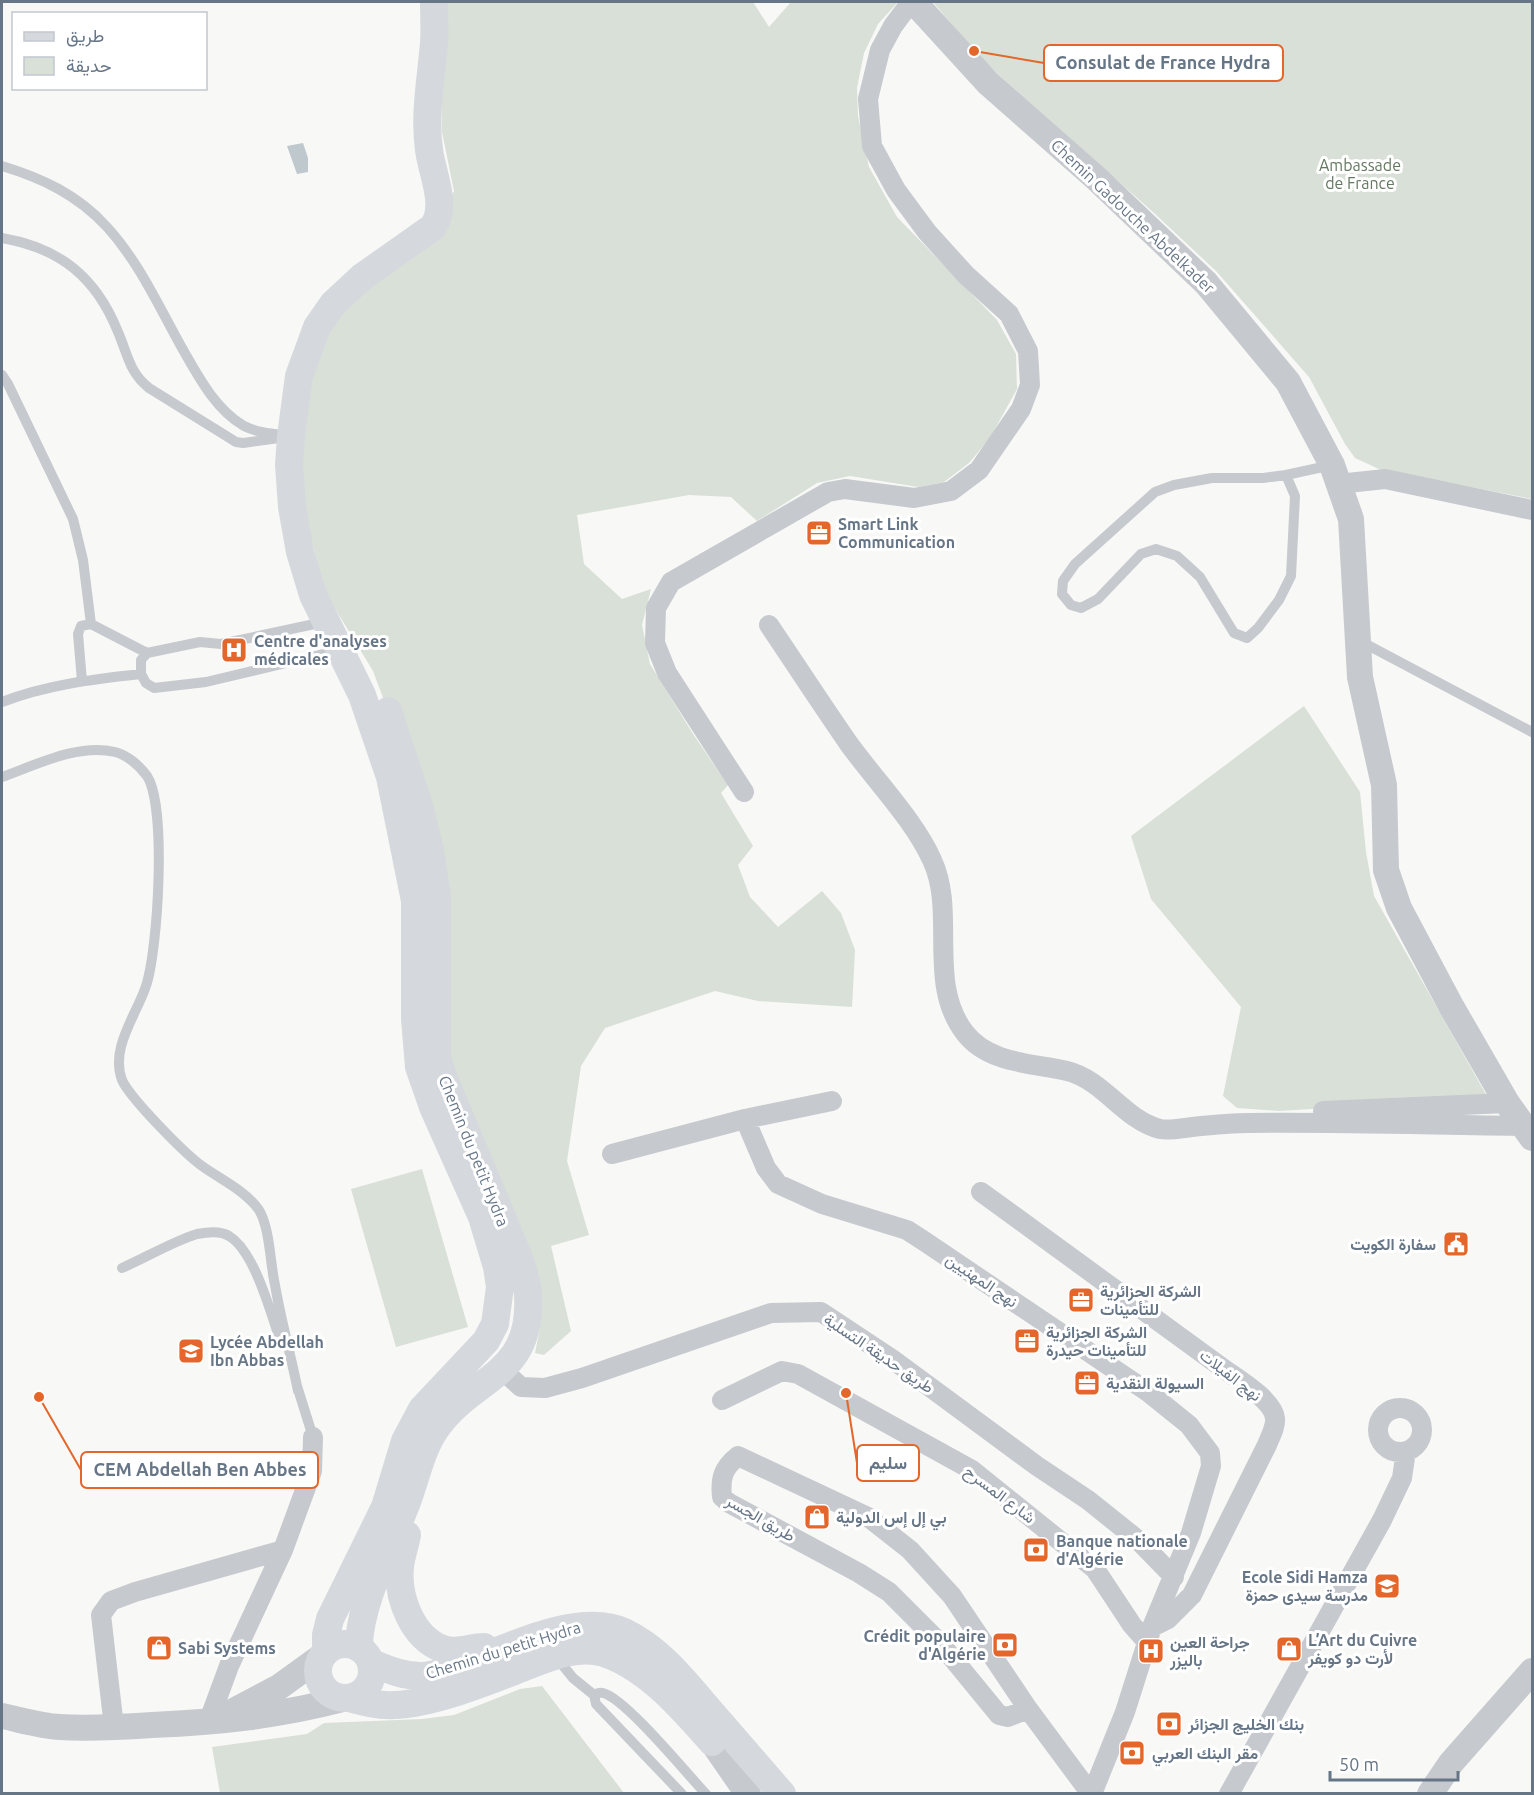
<svg xmlns="http://www.w3.org/2000/svg" width="1534" height="1795" viewBox="0 0 1534 1795" font-family="Ubuntu,Vazirmatn,sans-serif">
	<rect width="100%" height="100%" fill="#f8f8f6"/>
	<path fill="#d9e0d7" d="M439,2H753L769,27L791,2H898L878,24L864,53L857,88L858,116L869,167L897,217L997,320L1016,354L1017,389L990,438L969,463L944,482L918,487L850,476L817,483L757,521L731,497L689,495L577,515L584,564L622,599L651,589L642,625L650,664L693,734L728,785L721,793L753,846L738,865L750,897L778,927L822,891L841,913L855,950L852,1007L758,1001L715,991L605,1028L581,1066L567,1161L589,1235L551,1246L571,1331L544,1355L535,1353L540,1328L447,1079L394,727L373,671L325,592L297,484L313,355L352,295L439,218L454,191L442,132Z
		M933,2H1532V499L1379,469L1355,458L1345,444L1309,377L1216,271L1154,213L1000,76L977,54Z
		M1304,706L1360,792L1366,852L1374,896L1488,1098L1279,1111L1237,1108L1223,1096L1241,1007L1151,899L1131,836Z
		M422,1169L468,1327L396,1347L351,1189Z
		M542,1686L624,1793H220L212,1747L307,1734L324,1723L422,1719L454,1715L520,1689Z"/>
	<path fill="#bfc8cd" d="M303,143L308,158V172L297,174L287,146Z"/>
	<g fill="none" stroke-linecap="round" stroke-linejoin="round">
		<path stroke="#c6c9cd" stroke-width="10" d="M2,166C42,178 78,195 107,227C139,262 159,307 182,348C198,376 215,409 244,426C258,433 274,434 289,436
			M2,238C60,248 96,277 118,332C128,355 129,372 149,388L236,442L243,443L279,438
			M2,375L8,384L73,519L83,560L91,624
			M1286,475L1295,496L1291,576L1279,600L1258,628L1247,638L1234,633L1200,577L1177,556L1156,549L1141,554L1098,599L1081,608L1071,605L1062,594L1063,581L1075,564L1155,492L1174,485L1212,478H1263Z
			M1286,475L1332,465
			M324,622L221,644L200,642L147,653L141,660V674L146,683L154,688L206,682L357,646
			M1360,641L1532,732
			M82,681L78,634L81,626L91,624L147,653
			M2,702C46,685 94,679 141,674
			M2,777C36,765 78,743 115,752C127,755 139,765 147,776C167,807 158,950 146,986C136,1016 110,1048 122,1080C130,1098 184,1153 202,1166C220,1179 246,1191 259,1210C270,1228 270,1263 275,1285C281,1320 291,1356 298,1391
			M122,1268C143,1259 176,1240 197,1234C207,1232 220,1230 229,1236C255,1251 272,1317 282,1346
			M297,1386L313,1437
			M556,1657L573,1678L594,1695
			M682,1794L596,1704L594,1695C598,1693 599,1692 603,1693C625,1698 687,1774 706,1794"/>
		<path stroke="#c6c9cd" stroke-width="20" d="M1338,484L1385,479L1532,510
			M769,625C796,665 822,705 849,744C875,780 914,820 932,860C957,913 926,983 965,1033C989,1064 1033,1063 1067,1071C1104,1080 1124,1120 1160,1129C1170,1131 1182,1128 1192,1127C1211,1125 1230,1123 1250,1123C1341,1122 1433,1125 1525,1126
			M744,792L667,673L655,643L656,608L671,582L828,492L845,489L914,498L951,491L979,470L1021,409L1030,385L1028,351L1009,314L966,275L927,232L896,190L872,146L868,99L880,50L893,26L911,2
			M1323,1111L1507,1103
			M745,1119L766,1168L778,1184L822,1204L907,1230L924,1241L1148,1392L1189,1425L1210,1453L1211,1466L1191,1533L1152,1627L1125,1712L1092,1794
			M612,1154L745,1119L832,1101
			M981,1192L1224,1369C1238,1379 1273,1400 1275,1418C1276,1427 1270,1437 1267,1445L1192,1595L1168,1619L1152,1627
			M502,1370L521,1387L545,1388L582,1378L771,1313L821,1312L892,1359L1037,1466L1088,1500L1138,1540L1174,1577
			M722,1400L782,1371L798,1374L972,1470L1095,1569L1132,1625L1147,1642
			M1378 1430a22 22 0 1 1 44 0a22 22 0 1 1-44 0Z
			M1028,1709L1008,1717L999,1715L940,1643L889,1592L859,1573L729,1503L722,1497C720,1478 723,1468 738,1456L868,1517L910,1550L952,1596L1028,1709L1091,1794
			M208,1723L229,1666L283,1550L312,1471L313,1437
			M114,1727L101,1615L111,1601L135,1592L283,1550
			M1229,1794L1382,1520L1402,1478L1406,1451"/>
		<path stroke="#c6c9cd" stroke-width="26" d="M914,2L988,83L1097,179L1206,283L1288,382L1332,465L1351,519L1360,677L1384,785L1386,870L1399,908L1451,1006L1507,1103L1532,1138
			M228,1714L279,1687L322,1656
			M2,1716C21,1720 41,1726 60,1727C91,1729 122,1727 152,1725C220,1722 278,1716 343,1699
			M708,1736L748,1794
			M1430,1794L1451,1763L1532,1671"/>
		<path stroke="#d5d9dd" stroke-width="28" d="M407,1535C405,1546 401,1556 400,1567C397,1597 412,1638 443,1649C456,1654 470,1647 484,1647
			M318 1671a27 27 0 1 1 54 0a27 27 0 1 1-54 0Z
			M359,1647C359,1603 391,1544 407,1502C416,1478 421,1451 435,1430C471,1376 533,1378 528,1295C527,1272 512,1243 504,1222C484,1174 464,1127 444,1079L437,1057V897L430,850L419,806L388,711
			M326,1651V1635L330,1619L385,1507L405,1441L422,1409L486,1341L495,1324L500,1287L497,1267L482,1217L433,1107L419,1067L415,1019V901L390,777L362,695L313,595L300,552L292,507L289,465L291,436L299,376L317,327L333,304L362,277L433,227C448,205 432,174 429,150C424,114 431,79 434,43C435,30 434,15 434,2
			M372,1663C389,1670 405,1677 424,1676C440,1674 457,1667 472,1661C513,1645 582,1612 624,1632C660,1649 685,1682 710,1711C734,1739 758,1766 782,1794
			M349,1698C364,1702 379,1706 394,1705C431,1704 481,1684 517,1670C544,1660 575,1644 604,1653C648,1668 682,1708 712,1742"/>
	</g>
	<defs>
		<symbol id="office-square" viewBox="-11 -11 22 22"><rect x="-9" y="-9" width="18" height="18" rx="4" fill="#e4662a" stroke="#fff"/><path d="M-6-3h4V-5.5h4V-3h4V5H-6ZM-1-4.5V-3h2v-1.5ZM-6 0V1H6V0Z" fill="#fff"/></symbol>
		<symbol id="hospital-square" viewBox="-11 -11 22 22"><rect x="-9" y="-9" width="18" height="18" rx="4" fill="#e4662a" stroke="#fff"/><path d="M-5-5h3v3.5h4V-5h3V5h-3V1.5h-4V5h-3Z" fill="#fff"/></symbol>
		<symbol id="civic-square" viewBox="-11 -11 22 22"><rect x="-9" y="-9" width="18" height="18" rx="4" fill="#e4662a" stroke="#fff"/><path d="M-.6-6.5H3V-4.5H.6V-3L4-1V1h2V6H-6V1h2V-1L-.6-3ZM-1.2 2.5V6h2.4V2.5Z" fill="#fff"/></symbol>
		<symbol id="school-square" viewBox="-11 -11 22 22"><rect x="-9" y="-9" width="18" height="18" rx="4" fill="#e4662a" stroke="#fff"/><path d="M0-5L7-2L0 1L-7-2ZM-4 1L0 2.5L4 1V4Q0 6-4 4Z" fill="#fff"/></symbol>
		<symbol id="shop-square" viewBox="-11 -11 22 22"><rect x="-9" y="-9" width="18" height="18" rx="4" fill="#e4662a" stroke="#fff"/><path d="M-5-2.5h2.3a2.7 3.5 0 0 1 5.4 0H5L5.5 6h-11ZM-1.5-2.5h3a1.5 2.3 0 0 0-3 0Z" fill="#fff"/></symbol>
		<symbol id="bank-square" viewBox="-11 -11 22 22"><rect x="-9" y="-9" width="18" height="18" rx="4" fill="#e4662a" stroke="#fff"/><path d="M-6-4H6V4H-6ZM0-2.3a2.3 2.3 0 1 0 0 4.6a2.3 2.3 0 1 0 0-4.6Z" fill="#fff"/></symbol>
	</defs>
	<g fill-rule="evenodd">
		<use href="#office-square" x="804" y="518" width="30" height="30"/>
		<use href="#hospital-square" x="219" y="635" width="30" height="30"/>
		<use href="#civic-square" x="1441" y="1229" width="30" height="30"/>
		<use href="#office-square" x="1066" y="1285" width="30" height="30"/>
		<use href="#office-square" x="1012" y="1326" width="30" height="30"/>
		<use href="#school-square" x="176" y="1336" width="30" height="30"/>
		<use href="#office-square" x="1072" y="1368" width="30" height="30"/>
		<use href="#shop-square" x="802" y="1502" width="30" height="30"/>
		<use href="#bank-square" x="1021" y="1535" width="30" height="30"/>
		<use href="#school-square" x="1372" y="1571" width="30" height="30"/>
		<use href="#bank-square" x="990" y="1630" width="30" height="30"/>
		<use href="#shop-square" x="144" y="1633" width="30" height="30"/>
		<use href="#shop-square" x="1274" y="1634" width="30" height="30"/>
		<use href="#hospital-square" x="1136" y="1636" width="30" height="30"/>
		<use href="#bank-square" x="1154" y="1709" width="30" height="30"/>
		<use href="#bank-square" x="1117" y="1738" width="30" height="30"/>
	</g>
	<g text-anchor="middle" stroke-width="6" stroke-linejoin="round" paint-order="stroke">
		<g font-size="16" fill="#657962" stroke="#fff">
			<text x="1360" y="171">Ambassade<tspan x="1360" dy="18">de France</tspan></text>
		</g>
		<g font-size="16" fill="#677687" stroke="#fff">
			<text transform="translate(1133 216) rotate(43)" y="6">Chemin Gadouche Abdelkader</text>
			<text transform="translate(474 1151) rotate(68)" y="6">Chemin du petit Hydra</text>
			<text transform="translate(982 1280) rotate(34)" y="6">نهج المهنيين</text>
			<text transform="translate(879 1353) rotate(34)" y="6">طريق حديقة التسلية</text>
			<text transform="translate(1231 1375) rotate(38)" y="6">نهج الفيلات</text>
			<text transform="translate(1000 1494) rotate(37)" y="6">شارع المسرح</text>
			<text transform="translate(761 1518) rotate(30)" y="6">طريق الجسر</text>
			<text transform="translate(503 1650) rotate(-17)" y="6">Chemin du petit Hydra</text>
		</g>
		<g font-size="16" font-weight="bold" fill="#677687" stroke="#fff" text-anchor="start">
			<text x="838" y="530">Smart Link<tspan x="838" dy="18">Communication</tspan></text>
			<text x="254" y="647">Centre d'analyses<tspan x="254" dy="18">médicales</tspan></text>
			<text x="1436" y="1250" text-anchor="end">سفارة الكويت</text>
			<text x="1100" y="1297">الشركة الجزائرية<tspan x="1100" dy="18">للتأمينات</tspan></text>
			<text x="1046" y="1338">الشركة الجزائرية<tspan x="1046" dy="18">للتأمينات حيدرة</tspan></text>
			<text x="210" y="1348">Lycée Abdellah<tspan x="210" dy="18">Ibn Abbas</tspan></text>
			<text x="1106" y="1389">السيولة النقدية</text>
			<text x="836" y="1523">بي إل إس الدولية</text>
			<text x="1056" y="1547">Banque nationale<tspan x="1056" dy="18">d'Algérie</tspan></text>
			<text x="1368" y="1583" text-anchor="end">Ecole Sidi Hamza<tspan x="1368" dy="18">مدرسة سيدى حمزة</tspan></text>
			<text x="986" y="1642" text-anchor="end">Crédit populaire<tspan x="986" dy="18">d'Algérie</tspan></text>
			<text x="1308" y="1646">L’Art du Cuivre<tspan x="1308" dy="18">لأرت دو كويفر</tspan></text>
			<text x="1170" y="1648">جراحة العين<tspan x="1170" dy="18">باليزر</tspan></text>
			<text x="178" y="1654">Sabi Systems</text>
			<text x="1188" y="1730">بنك الخليج الجزائر</text>
			<text x="1152" y="1759">مقر البنك العربي</text>
		</g>
	</g>
	<path fill="none" stroke="#e4662a" stroke-width="2" d="M974 51L1044 63M846 1393L857 1463M39 1397L81 1470"/>
	<g fill="#e4662a" stroke="#fff" stroke-width="2">
		<circle cx="974" cy="51" r="6"/>
		<circle cx="846" cy="1393" r="6"/>
		<circle cx="39" cy="1397" r="6"/>
	</g>
	<g fill="#fff" stroke="#e4662a" stroke-width="2">
		<rect x="1044" y="45" width="239" height="36" rx="6"/>
		<rect x="857" y="1445" width="62" height="36" rx="6"/>
		<rect x="81" y="1452" width="237" height="36" rx="6"/>
	</g>
	<g font-size="18" text-anchor="middle" font-weight="bold" fill="#677687">
		<text x="1163" y="69">Consulat de France Hydra</text>
		<text x="888" y="1469">سليم</text>
		<text x="200" y="1476">CEM Abdellah Ben Abbes</text>
	</g>
	<rect width="1534" height="1795" fill="none" stroke="#677687" stroke-width="6"/>
	<rect x="12" y="12" width="195" height="78" fill="#ffffff" stroke="#c2c8cf" stroke-width="1.5"/>
	<rect x="24" y="32" width="30" height="9" fill="#d5d9dd" stroke="#c2c8cf" stroke-width="1.5"/>
	<text x="66" y="42" font-size="18" fill="#677687">طريق</text>
	<rect x="24" y="57" width="30" height="18" fill="#d9e0d7" stroke="#c2c8cf" stroke-width="1.5"/>
	<text x="66" y="72" font-size="18" fill="#677687">حديقة</text>
	<path d="M1330 1771v9h128v-9" fill="none" stroke="#677687" stroke-width="3"/>
	<text x="1339" y="1771" font-size="18" fill="#677687" stroke="#ffffff" stroke-width="4.5" paint-order="stroke">50 m</text>
</svg>
